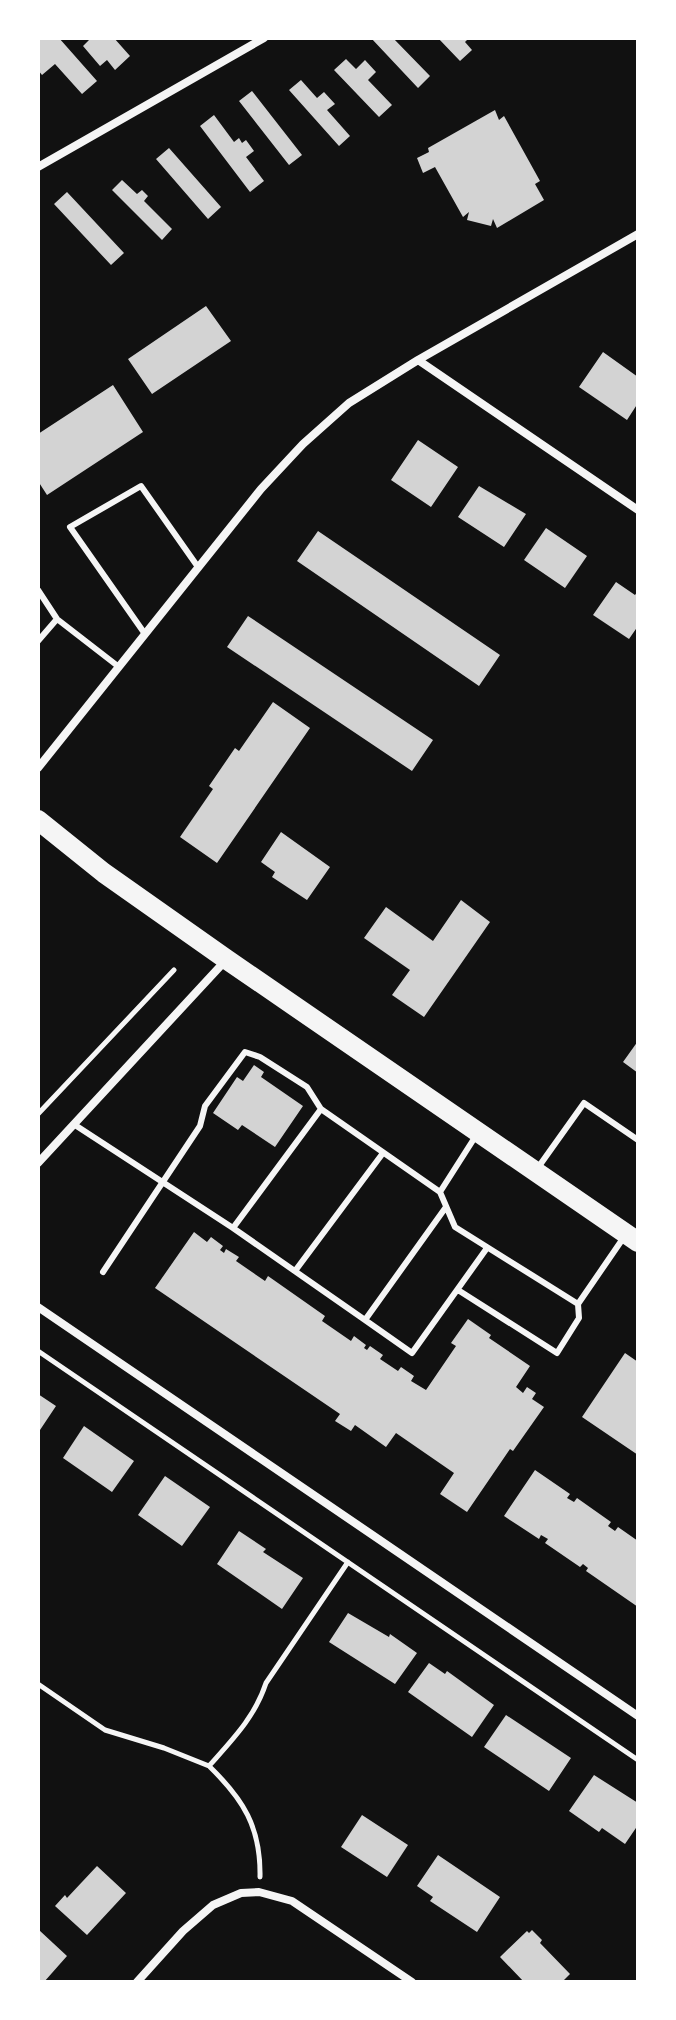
<svg xmlns="http://www.w3.org/2000/svg" width="676" height="2020" viewBox="0 0 676 2020" font-family="'PT Sans Narrow',sans-serif">
	<rect width="100%" height="100%" fill="#111"/>
	<path fill="#d3d3d3" d="M38,38H59L97,81L82,94L55,64L42,75L38,70Z
		M87,38H114L130,56L115,70L107,60L100,66L83,46L89,40Z
		M371,38H393L430,76L418,88Z
		M438,38H469L465,42L472,50L460,61Z
		M346,59L356,69L365,60L376,72L368,80L392,105L379,117L334,70Z
		M301,80L317,98L324,92L335,104L327,110L350,136L339,146L289,90Z
		M252,91L302,155L289,165L239,101Z
		M495,110L499,120L504,116L540,181L535,184L544,200L497,228L493,219L491,226L467,220L469,212L463,217L435,167L423,173L417,158L429,152L428,148Z
		M214,115L234,142L239,138L242,143L246,140L254,151L246,157L264,181L250,192L200,126Z
		M169,148L221,207L208,219L156,159Z
		M122,180L137,194L142,190L148,196L144,201L172,229L162,240L112,190Z
		M67,192L124,253L111,265L54,204Z
		M206,306L231,341L152,394L128,359Z
		M603,352L638,377V403L627,420L579,387Z
		M113,385L143,432L47,495L38,481V434Z
		M418,440L458,467L431,507L391,480Z
		M479,486L526,514L504,547L458,517Z
		M546,528L587,556L565,588L524,560Z
		M318,531L500,655L479,686L297,561Z
		M616,582L635,595L638,591V626L629,639L593,615Z
		M248,616L433,740L412,771L227,647Z
		M273,702L310,728L217,863L180,837L213,789L209,786L235,748L239,751Z
		M281,832L330,867L307,900L272,877L275,872L261,862Z
		M461,900L490,922L424,1017L392,995L410,970L364,938L386,907L433,941Z
		M638,1041V1073L623,1062Z
		M254,1065L264,1072L261,1077L303,1106L275,1147L242,1125L238,1130L213,1113L237,1077L243,1081Z
		M194,1232L207,1242L211,1237L223,1246L220,1250L224,1253L226,1249L239,1257L236,1261L265,1281L268,1276L325,1316L322,1321L351,1341L354,1336L366,1345L364,1348L367,1350L370,1346L383,1355L380,1359L398,1371L401,1367L414,1376L411,1381L426,1390L456,1346L451,1343L468,1319L491,1335L489,1338L530,1366L516,1387L523,1393L527,1387L536,1393L532,1399L544,1407L513,1451L510,1449L467,1512L440,1494L454,1473L396,1433L386,1447L355,1425L351,1431L335,1421L340,1414L155,1288Z
		M625,1353L638,1362V1455L582,1417Z
		M38,1394L56,1406L38,1433Z
		M84,1426L134,1461L112,1492L63,1458Z
		M535,1470L570,1494L567,1498L574,1502L577,1498L611,1522L608,1526L615,1531L618,1527L638,1541V1607L586,1571L588,1568L583,1564L580,1567L545,1543L548,1539L541,1535L539,1539L504,1516Z
		M165,1476L210,1507L182,1546L138,1515Z
		M239,1531L266,1549L263,1552L303,1578L282,1609L217,1564Z
		M348,1613L389,1637L390,1634L417,1653L395,1684L329,1642Z
		M429,1663L445,1674L447,1671L494,1705L472,1737L408,1692Z
		M506,1715L571,1758L549,1791L484,1747Z
		M594,1775L638,1803V1825L625,1844L602,1828L599,1832L569,1811Z
		M362,1815L408,1845L387,1877L341,1847Z
		M438,1855L500,1897L477,1932L430,1901L433,1897L417,1886Z
		M97,1866L126,1893L87,1935L55,1906L65,1895L67,1898Z
		M39,1930L67,1956L44,1982H38Z
		M532,1930L542,1940L540,1943L570,1974L562,1982H524L500,1957L527,1931L529,1933Z"/>
	<g fill="none" stroke-linecap="round" stroke-linejoin="round">
		<path stroke="#f5f5f5" stroke-width="5" d="M38,1114L174,970
			M38,1351L638,1760
			M38,1684L105,1730L164,1748L209,1766C232,1740 255,1717 266,1683L348,1562
			M209,1766C243,1799 261,1827 260,1877"/>
		<path stroke="#f5f5f5" stroke-width="6" d="M38,590L57,619L119,667
			M145,634L70,527L141,486L198,567
			M38,641L57,619
			M75,1125L233,1228L365,1320L446,1207
			M537,1169L584,1103L638,1140
			M440,1192L477,1134
			M233,1228L321,1109L440,1192L455,1227L578,1304L624,1237
			M295,1271L383,1153
			M103,1272L200,1126L205,1106L245,1052L260,1057L307,1087L321,1109
			M458,1290L557,1353L579,1318L578,1304
			M365,1320L412,1353L487,1248"/>
		<path stroke="#f5f5f5" stroke-width="8" d="M38,167L264,38
			M418,360L638,510
			M38,768L261,489L303,444L349,403L418,360L638,234
			M38,1163L226,960
			M38,1307L638,1716
			M137,1982L183,1931L213,1905L241,1893L259,1892L292,1901L412,1982"/>
		<path stroke="#f5f5f5" stroke-width="20" d="M38,820L104,873L226,959L638,1242"/>
	</g>
	<rect width="676" height="2020" fill="none" stroke="#ffffff" stroke-width="80"/>
</svg>
